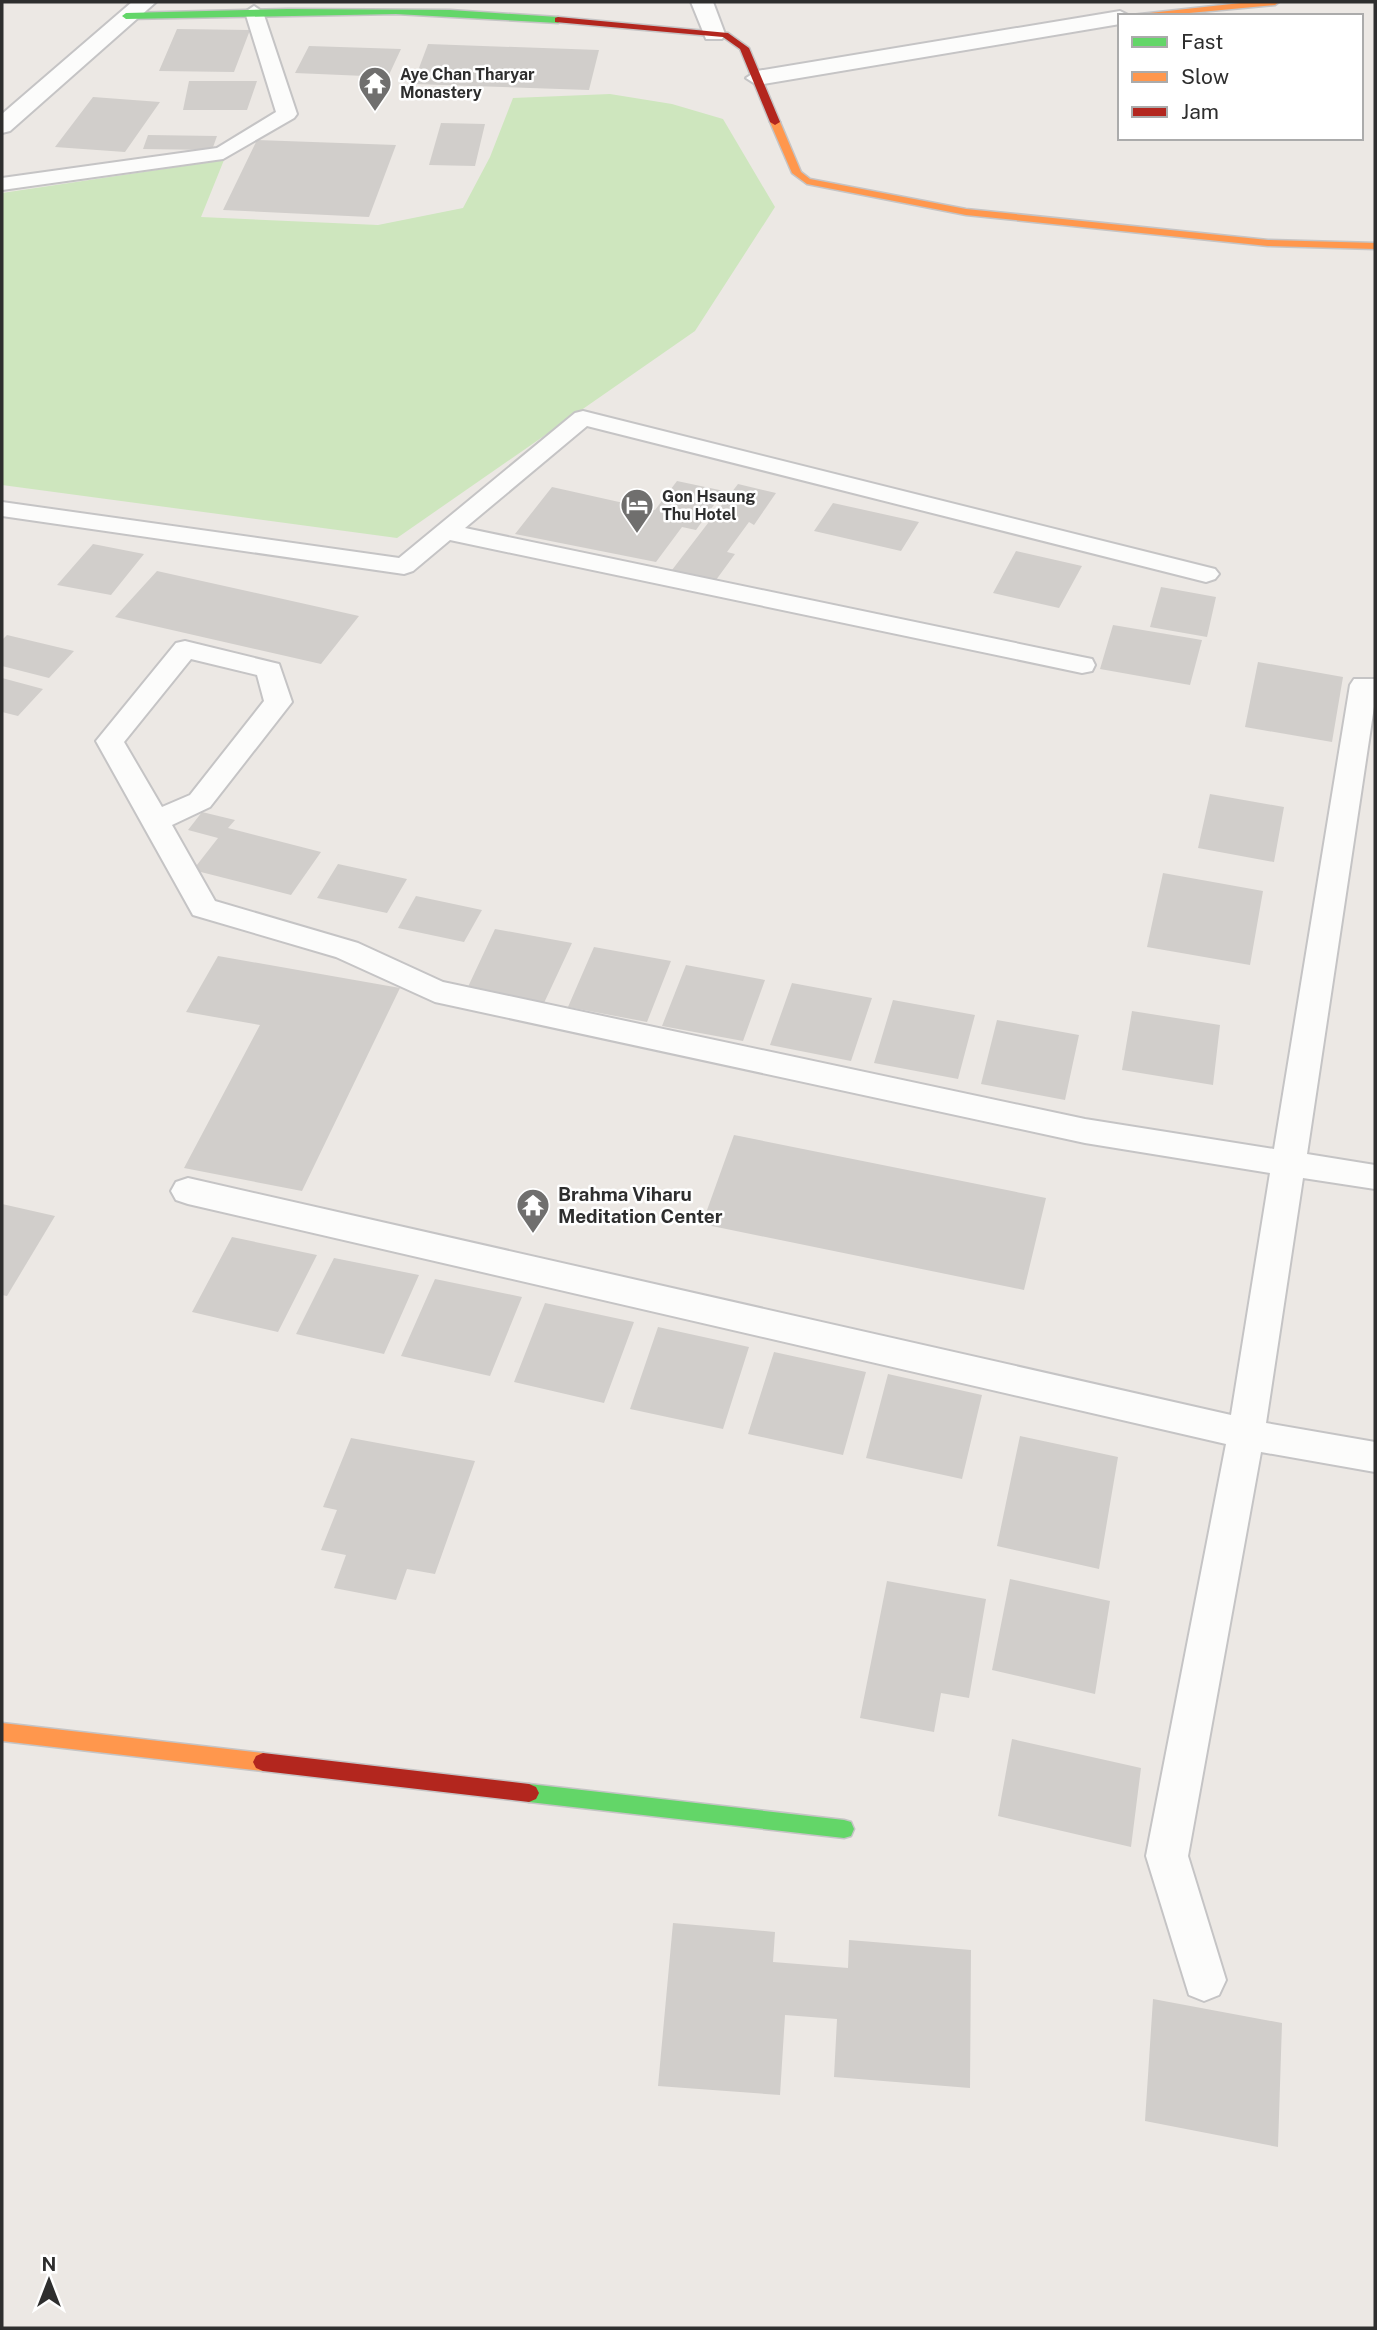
<svg xmlns="http://www.w3.org/2000/svg" width="1377" height="2330" viewBox="0 0 1377 2330" font-family="'Public Sans',sans-serif">
	<rect width="100%" height="100%" fill="#ece8e4"/>
	<path fill="#cee6be" d="M610,94L672,104L723,119L775,207L695,331L397,538L2,485V193L224,160L201,217L378,225L463,208L490,157L513,98Z"/>
	<path fill="#d1cecb" d="M177,29L250,30L234,72L159,71Z
		M428,44L599,50L589,90L413,84Z
		M309,46L401,49L388,77L295,73Z
		M189,81H257L247,110H183Z
		M93,97L160,102L125,152L55,147Z
		M441,123L485,124L475,166L429,165Z
		M148,135L217,136L212,150L143,149Z
		M257,140L396,145L369,217L223,210Z
		M677,481L724,491L696,530L682,527L656,562L515,534L552,487L655,510Z
		M738,484L776,493L754,525L749,522L727,552L735,554L716,580L672,570Z
		M833,503L919,522L901,551L814,531Z
		M93,544L144,554L111,595L57,585Z
		M1016,551L1082,566L1059,608L993,593Z
		M157,571L359,616L321,664L115,617Z
		M1161,587L1216,597L1207,637L1150,627Z
		M1113,625L1202,640L1190,685L1100,669Z
		M7,635L74,651L49,678L2,666V640Z
		M1258,662L1343,677L1332,742L1245,727Z
		M2,678L43,689L18,716L2,712Z
		M1210,794L1284,807L1274,862L1198,848Z
		M202,812L235,820L228,828L321,852L291,895L193,870L218,838L188,830Z
		M338,864L407,879L387,913L317,898Z
		M1163,873L1263,891L1250,965L1147,947Z
		M416,896L482,910L464,942L398,928Z
		M495,929L572,943L544,1003L467,989Z
		M594,947L671,961L647,1022L568,1007Z
		M218,956L400,988L302,1191L184,1168L260,1025L186,1012Z
		M686,965L765,980L743,1041L662,1026Z
		M792,983L872,998L851,1061L770,1045Z
		M893,1000L975,1015L958,1079L874,1063Z
		M1132,1011L1220,1025L1213,1085L1122,1070Z
		M997,1020L1079,1035L1065,1100L981,1084Z
		M734,1135L1046,1198L1024,1290L702,1224Z
		M2,1204L55,1216L7,1296L2,1295Z
		M232,1237L317,1255L278,1332L192,1312Z
		M334,1258L419,1275L384,1354L296,1334Z
		M435,1279L522,1297L490,1376L401,1356Z
		M545,1303L634,1322L604,1403L514,1382Z
		M658,1327L749,1347L723,1429L630,1409Z
		M774,1352L866,1372L843,1455L748,1434Z
		M888,1374L982,1395L962,1479L866,1458Z
		M1020,1436L1118,1457L1099,1569L997,1546Z
		M351,1438L475,1461L435,1574L407,1569L396,1600L334,1588L346,1555L321,1550L337,1510L323,1507Z
		M1010,1579L1110,1601L1095,1694L992,1670Z
		M887,1581L986,1599L969,1698L941,1693L934,1732L860,1718Z
		M1012,1739L1141,1768L1131,1847L998,1816Z
		M673,1923L775,1932L773,1962L848,1968L849,1940L971,1950L970,2088L834,2077L837,2019L785,2015L780,2095L658,2086Z
		M1153,1999L1282,2023L1278,2147L1145,2121Z"/>
	<g fill="none" stroke-linecap="round" stroke-linejoin="round">
		<defs>
			<path id="lane" d="M254,6L263,12L297,114L294,118L223,159L2,190V178L217,148L276,112L245,12Z
				M583,411L1215,569L1219,574L1215,579L1206,582L587,426L465,528L1082,657L1092,659L1095,665L1092,671L1082,673L450,540L413,571L404,574L2,516V502L399,558L575,413Z
				M185,641L279,664L292,702L210,807L172,825L215,901L358,943L443,982L1085,1119L1274,1149L1350,685L1354,679H1374L1375,700L1307,1154L1375,1165V1189L1303,1178L1266,1423L1375,1442V1472L1261,1452L1188,1856L1226,1980L1219,1995L1204,2001L1189,1995L1146,1856L1226,1444L188,1204L176,1200L171,1191L176,1182L188,1178L1231,1415L1270,1173L1085,1143L435,1002L336,957L193,915L96,741L176,643ZM191,659L257,675L264,701L190,795L162,807L124,742Z"/>
			<path id="street" d="M132,2H156L10,131L2,133V114Z
				M691,2H713L725,34L722,39H706Z
				M1120,11L1130,16H1120V24L757,85L746,78L757,71Z"/>
			<path id="fast" d="M288,9L450,10L558,17L562,20L558,23L396,14L126,19L122,16L126,13Z
				M529,1784L844,1820L851,1822L854,1829L851,1836L844,1838L529,1802L522,1799L519,1793L522,1787Z"/>
			<path id="slow" d="M1250,2H1279L1275,5L1157,16H1122Z
				M775,119L780,122L801,172L810,179L966,209L1268,240L1375,243V249L1268,246L966,215L807,184L792,173L770,122Z
				M2,1723L263,1753L270,1756L273,1762L270,1768L263,1771L2,1741Z"/>
			<path id="jam" d="M558,17L728,33L749,48L780,122L775,125L770,122L740,49L723,37L555,22V18Z
				M263,1753L529,1784L536,1787L539,1793L536,1799L529,1802L263,1771L256,1768L253,1762L256,1756Z"/>
		</defs>
		<use href="#lane" stroke="#c5c4c5" stroke-width="4"/>
		<use href="#street" stroke="#c5c4c5" stroke-width="4"/>
		<use href="#fast" stroke="#c5c4c5" stroke-width="3"/>
		<use href="#slow" stroke="#c5c4c5" stroke-width="3"/>
		<use href="#jam" stroke="#c5c4c5" stroke-width="3"/>
		<use href="#lane" fill="#fcfcfb" fill-rule="evenodd"/>
		<use href="#street" fill="#fcfcfb" fill-rule="evenodd"/>
		<use href="#fast" fill="#63d668" fill-rule="evenodd"/>
		<use href="#slow" fill="#ff974d" fill-rule="evenodd"/>
		<use href="#jam" fill="#b3261e" fill-rule="evenodd"/>
	</g>
	<defs>
		<symbol id="temple-pin" viewBox="-11 -11 22 30"><path d="M0 17L-7.5 6A9.5 9.5 0 1 1 7.5 6Z" fill="#706f6e" stroke="#fff"/><path d="M0-6L5-2H3V0L6.5 2.5H4V6H1.5V3h-3V6H-4V2.5H-6.5L-3 0V-2H-5Z" fill="#fff"/></symbol>
		<symbol id="hotel-pin" viewBox="-11 -11 22 30"><path d="M0 17L-7.5 6A9.5 9.5 0 1 1 7.5 6Z" fill="#706f6e" stroke="#fff"/><path d="M-6-4.5h1.5V1H6V5H4.5V3h-9V5H-6ZM-4 0a1.8 1.8 0 1 1 3.6 0ZM.5 0V-2.5h3Q6-2.5 6 0Z" fill="#fff"/></symbol>
	</defs>
	<g fill-rule="evenodd">
		<use href="#temple-pin" x="356" y="64" width="38" height="52"/>
		<use href="#hotel-pin" x="618" y="486" width="38" height="52"/>
		<use href="#temple-pin" x="514" y="1186" width="38" height="52"/>
	</g>
	<g text-anchor="middle" stroke-width="5" stroke-linejoin="round" paint-order="stroke">
		<g font-size="16" font-weight="bold" fill="#2e2e2e" stroke="#fff" text-anchor="start">
			<text x="400" y="80">Aye Chan Tharyar<tspan x="400" dy="18">Monastery</tspan></text>
			<text x="662" y="502">Gon Hsaung<tspan x="662" dy="18">Thu Hotel</tspan></text>
		</g>
		<g font-size="19" font-weight="bold" fill="#2e2e2e" stroke="#fff" text-anchor="start">
			<text x="558" y="1201">Brahma Viharu<tspan x="558" dy="22">Meditation Center</tspan></text>
		</g>
	</g>
	<rect width="1377" height="2330" fill="none" stroke="#2e2e2e" stroke-width="7"/>
	<rect x="1118" y="14" width="245" height="126" fill="#ffffff" stroke="#ababab" stroke-width="2"/>
	<rect x="1132" y="37" width="35" height="10" fill="#63d668" stroke="#ababab" stroke-width="2"/>
	<text x="1181" y="49" font-size="21" fill="#2e2e2e">Fast</text>
	<rect x="1132" y="72" width="35" height="10" fill="#ff974d" stroke="#ababab" stroke-width="2"/>
	<text x="1181" y="84" font-size="21" fill="#2e2e2e">Slow</text>
	<rect x="1132" y="107" width="35" height="10" fill="#b3261e" stroke="#ababab" stroke-width="2"/>
	<text x="1181" y="119" font-size="21" fill="#2e2e2e">Jam</text>
	<g transform="translate(49 2281)" stroke="#ffffff" stroke-width="5" paint-order="stroke">
	<path d="M0-5L12 26L0 18L-12 26Z" fill="#2e2e2e"/>
	<text y="-10" font-size="19" font-weight="bold" text-anchor="middle" fill="#2e2e2e">N</text>
	</g>
</svg>
